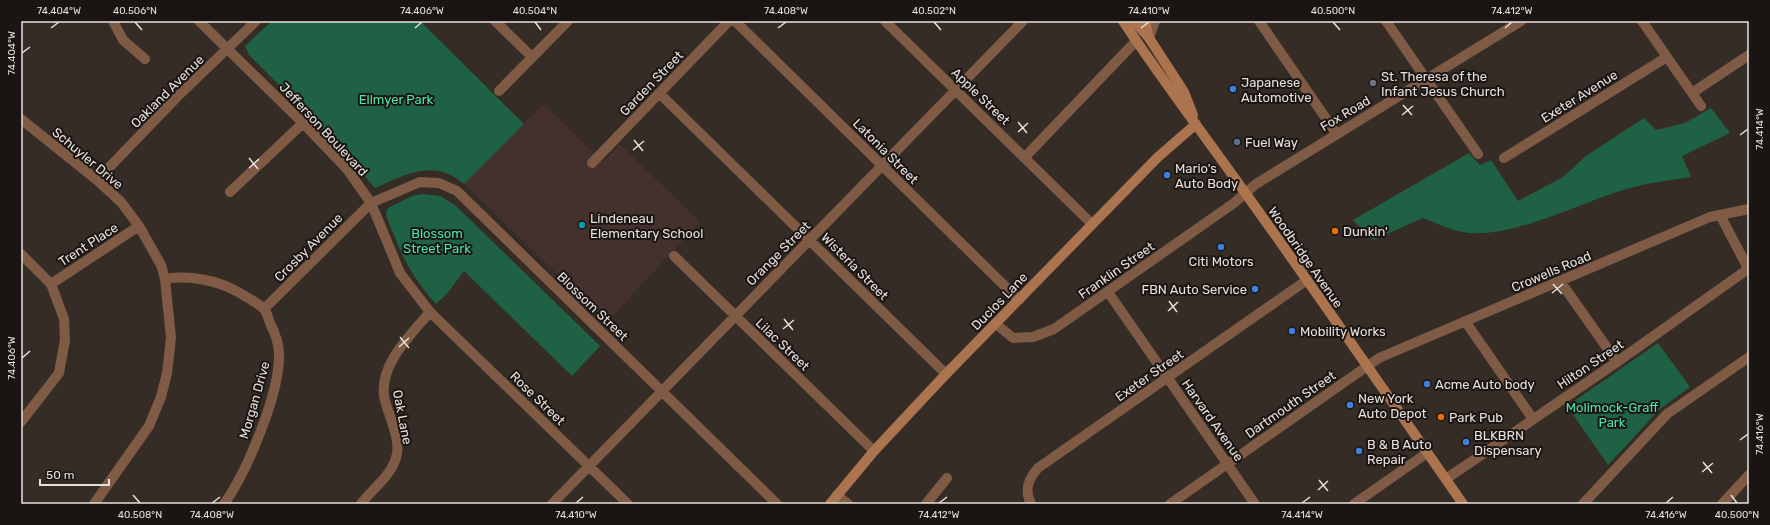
<svg xmlns="http://www.w3.org/2000/svg" width="1770" height="525" viewBox="0 0 1770 525" font-family="Rubik,sans-serif">
	<rect width="100%" height="100%" fill="#362c26"/>
	<path fill="#44302d" d="M543,104L603,162L620,144L700,222L607,322L464,184Z"/>
	<path fill="#1f6145" d="M272,21H420L524,124L464,184C435,158 405,174 375,188L326,132L249,55L245,46Z
		M1711,108L1730,133L1682,156L1691,177C1672,180 1653,182 1634,187C1585,199 1512,241 1463,232C1449,230 1435,222 1423,218L1373,240L1353,220L1469,153L1480,165L1491,160L1518,201L1563,177L1586,156L1644,118L1656,130L1685,123Z
		M422,194L440,196L455,205L600,346L572,376L464,271L446,295L436,304C417,283 404,262 394,235C391,228 387,220 386,212L388,208L412,196Z
		M1658,343L1690,387L1660,409L1608,465L1567,406Z"/>
	<g fill="none" stroke-linecap="round" stroke-linejoin="round">
		<path stroke="#7f5b45" stroke-width="10" d="M113,21L123,40L145,59
			M199,21L303,123L347,169L371,203L400,273L430,312L628,504
			M495,21L532,57
			M735,21L1019,300
			M885,21L1092,224
			M1259,21L1336,133
			M1386,21L1478,154
			M1642,21L1701,106
			M1149,38L1155,21
			M499,91L568,21
			M659,93L946,374
			M1692,93L1749,55
			M21,119L97,180L121,202L139,226L161,265L165,279L171,338L167,373L161,397L149,426L94,504
			M1025,157L1136,41
			M1504,158L1667,57
			M592,163L729,21
			M97,180L178,96L256,21
			M230,192L303,123
			M1720,215L1749,270
			M21,254L51,284L64,319L65,340L59,373L21,422
			M674,256L874,451
			M165,279C189,275 217,280 238,292C246,297 257,302 264,309C267,312 268,318 270,323C275,333 280,346 279,358C278,397 247,472 224,504
			M1560,281L1617,362
			M51,284L139,226
			M1108,292L1255,504
			M264,309L371,203L420,182L439,183L457,191L777,504
			M1465,321L1533,419
			M996,324L1013,338L1033,337L1054,329L1234,203L1256,184L1521,21
			M1446,479L1617,362L1748,269
			M837,495L848,504
			M361,504C372,489 390,477 396,458C400,446 395,431 391,419C389,412 385,404 384,396C380,363 411,335 430,312
			M552,504L1023,21
			M926,504L947,478
			M1031,504C1024,490 1028,479 1038,468L1307,280
			M1170,504L1379,358L1710,217L1749,209
			M1354,504L1427,453
			M1583,504L1667,414L1749,357
			M1722,504L1749,475"/>
		<path stroke="#ab744f" stroke-width="10" d="M1123,21C1162,80 1205,136 1246,194C1319,296 1391,400 1463,504
			M1134,21L1149,38L1184,92L1193,115
			M1145,21L1149,38
			M830,504L874,451L946,374L1158,157L1196,124"/>
	</g>
	<path fill="none" stroke="#e7e0dd" stroke-width="1.5" d="M135,22L142,30M535,22L541,30M934,22L941,30M1333,22L1340,30M51,28L59,22M415,28L422,22M778,28L786,22M1141,28L1149,22M1505,28L1512,22M22,53L30,47M1403,105L1412,115M1402,115L1413,106M1018,122L1027,133M1018,132L1028,123M1740,135L1748,129M634,140L643,151M633,150L644,141M249,158L258,169M249,168L259,159M1553,284L1562,294M1552,293L1563,284M1169,301L1177,312M1168,311L1178,302M784,319L793,330M783,329L794,320M400,337L409,348M399,347L409,338M22,358L30,351M1740,440L1748,434M1703,462L1712,473M1702,472L1713,463M1319,480L1328,491M1318,490L1328,481M133,495L140,503M1731,495L1737,503M212,503L220,497M576,503L583,497M939,503L947,497M1302,503L1310,497M1666,503L1673,497"/>
	<circle fill="#6b7280" stroke="#1a1513" stroke-width="1.5" cx="1373" cy="83" r="4"/>
	<g fill="#3f7fe0" stroke="#1a1513" stroke-width="1.5">
		<circle cx="1233" cy="89" r="4"/>
		<circle cx="1167" cy="175" r="4"/>
		<circle cx="1221" cy="247" r="4"/>
		<circle cx="1255" cy="289" r="4"/>
		<circle cx="1292" cy="331" r="4"/>
		<circle cx="1427" cy="384" r="4"/>
		<circle cx="1350" cy="405" r="4"/>
		<circle cx="1466" cy="442" r="4"/>
		<circle cx="1359" cy="451" r="4"/>
	</g>
	<circle fill="#5c6f8a" stroke="#1a1513" stroke-width="1.5" cx="1237" cy="142" r="4"/>
	<circle fill="#0f9aa8" stroke="#1a1513" stroke-width="1.5" cx="582" cy="225" r="4"/>
	<g fill="#e8710a" stroke="#1a1513" stroke-width="1.5">
		<circle cx="1335" cy="231" r="4"/>
		<circle cx="1441" cy="417" r="4"/>
	</g>
	<g text-anchor="middle" stroke-width="4" stroke-linejoin="round" paint-order="stroke">
		<g font-size="13" fill="#e7e0dd" stroke="#1a1513" text-anchor="start">
			<text x="1381" y="81">St. Theresa of the<tspan x="1381" dy="15">Infant Jesus Church</tspan></text>
			<text x="1241" y="87">Japanese<tspan x="1241" dy="15">Automotive</tspan></text>
			<text x="1245" y="147">Fuel Way</text>
			<text x="1175" y="173">Mario's<tspan x="1175" dy="15">Auto Body</tspan></text>
			<text x="590" y="223">Lindeneau<tspan x="590" dy="15">Elementary School</tspan></text>
			<text x="1343" y="236">Dunkin'</text>
			<text x="1221" y="266" text-anchor="middle">Citi Motors</text>
			<text x="1247" y="294" text-anchor="end">FBN Auto Service</text>
			<text x="1300" y="336">Mobility Works</text>
			<text x="1435" y="389">Acme Auto body</text>
			<text x="1358" y="403">New York<tspan x="1358" dy="15">Auto Depot</tspan></text>
			<text x="1449" y="422">Park Pub</text>
			<text x="1474" y="440">BLKBRN<tspan x="1474" dy="15">Dispensary</tspan></text>
			<text x="1367" y="449">B &amp; B Auto<tspan x="1367" dy="15">Repair</tspan></text>
		</g>
		<g font-size="13" fill="#e7e0dd" stroke="#1a1513">
			<text transform="translate(651 83) rotate(-46)" y="5">Garden Street</text>
			<text transform="translate(167 91) rotate(-45)" y="5">Oakland Avenue</text>
			<text transform="translate(981 96) rotate(44)" y="5">Apple Street</text>
			<text transform="translate(1579 96) rotate(-32)" y="5">Exeter Avenue</text>
			<text transform="translate(1345 113) rotate(-31)" y="5">Fox Road</text>
			<text transform="translate(324 129) rotate(47)" y="5">Jefferson Boulevard</text>
			<text transform="translate(886 151) rotate(45)" y="5">Latonia Street</text>
			<text transform="translate(88 158) rotate(40)" y="5">Schuyler Drive</text>
			<text transform="translate(88 244) rotate(-33)" y="5">Trent Place</text>
			<text transform="translate(308 247) rotate(-45)" y="5">Crosby Avenue</text>
			<text transform="translate(778 253) rotate(-45)" y="5">Orange Street</text>
			<text transform="translate(1306 257) rotate(55)" y="5">Woodbridge Avenue</text>
			<text transform="translate(855 266) rotate(45)" y="5">Wisteria Street</text>
			<text transform="translate(1116 270) rotate(-35)" y="5">Franklin Street</text>
			<text transform="translate(1551 271) rotate(-23)" y="5">Crowells Road</text>
			<text transform="translate(999 301) rotate(-46)" y="5">Duclos Lane</text>
			<text transform="translate(593 306) rotate(44)" y="5">Blossom Street</text>
			<text transform="translate(783 344) rotate(44)" y="5">Lilac Street</text>
			<text transform="translate(1590 364) rotate(-34)" y="5">Hilton Street</text>
			<text transform="translate(1149 375) rotate(-35)" y="5">Exeter Street</text>
			<text transform="translate(538 398) rotate(44)" y="5">Rose Street</text>
			<text transform="translate(254 400) rotate(-74)" y="5">Morgan Drive</text>
			<text transform="translate(1290 404) rotate(-35)" y="5">Dartmouth Street</text>
			<text transform="translate(403 417) rotate(79)" y="5">Oak Lane</text>
			<text transform="translate(1213 420) rotate(55)" y="5">Harvard Avenue</text>
		</g>
		<g font-size="13" fill="#4be5a6" stroke="#1a1513">
			<text x="396" y="104">Ellmyer Park</text>
			<text x="437" y="238">Blossom<tspan x="437" dy="15">Street Park</tspan></text>
			<text x="1612" y="412">Molimock-Graff<tspan x="1612" dy="15">Park</tspan></text>
		</g>
	</g>
	<rect width="1770" height="525" fill="none" stroke="#1a1513" stroke-width="44"/>
	<path d="M40 479v6h69v-6" fill="none" stroke="#e7e0dd" stroke-width="2"/>
	<text x="46" y="479" font-size="12" fill="#e7e0dd" stroke="#1a1513" stroke-width="3" paint-order="stroke">50 m</text>
	<rect x="22" y="22" width="1726" height="481" fill="none" stroke="#e7e0dd" stroke-width="1.5"/>
	<g font-size="10" text-anchor="middle" fill="#e7e0dd">
		<text x="59" y="14">74.404°W</text>
		<text x="135" y="14">40.506°N</text>
		<text x="422" y="14">74.406°W</text>
		<text x="535" y="14">40.504°N</text>
		<text x="786" y="14">74.408°W</text>
		<text x="934" y="14">40.502°N</text>
		<text x="1149" y="14">74.410°W</text>
		<text x="1333" y="14">40.500°N</text>
		<text x="1512" y="14">74.412°W</text>
		<text transform="translate(11 53) rotate(-90)" y="4">74.404°W</text>
		<text transform="translate(1759 129) rotate(-90)" y="4">74.414°W</text>
		<text transform="translate(11 358) rotate(-90)" y="4">74.406°W</text>
		<text transform="translate(1759 434) rotate(-90)" y="4">74.416°W</text>
		<text x="140" y="518">40.508°N</text>
		<text x="212" y="518">74.408°W</text>
		<text x="576" y="518">74.410°W</text>
		<text x="939" y="518">74.412°W</text>
		<text x="1302" y="518">74.414°W</text>
		<text x="1666" y="518">74.416°W</text>
		<text x="1737" y="518">40.500°N</text>
	</g>
</svg>
